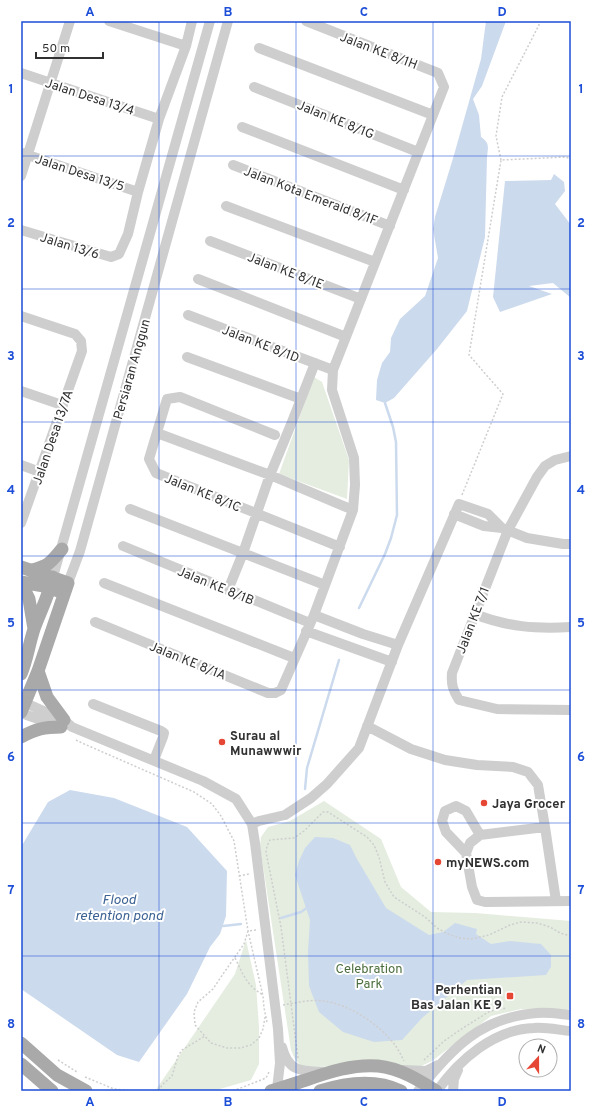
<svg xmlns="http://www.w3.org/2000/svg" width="592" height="1112" viewBox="0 0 592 1112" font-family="Overpass,sans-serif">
	<rect width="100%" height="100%" fill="#fff"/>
	<path fill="#e4eddf" d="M314,377L322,382L349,460L347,499L279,474Z
		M324,801L381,839L401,887L431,912L475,913L571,921V1009L562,1011L521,1009L491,1016L432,1061L419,1067L373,1063L308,1068C297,1065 295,1060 291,1050L260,846L261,837L268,827L290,821Z
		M246,940L256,985L259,1027V1064L251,1080L213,1091H155L235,974Z"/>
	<path fill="#ccdaed" d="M486,21H506L482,86L473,99L479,115L481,137C490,143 488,147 487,157L485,237L467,311L437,349L394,398L385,403L376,400L377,380L382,363L390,352L391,338L400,319L425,296L438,258L433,229L435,217L454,155L481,59Z
		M554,174L564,182L565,191L555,204L571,225V298L553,283L529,286L552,294L500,312L493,297L505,181L551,180Z
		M70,790L114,798L187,827L227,871L226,916L220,934L210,947L187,994L139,1062L117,1055L21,989V847L48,802Z
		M315,837L333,838L350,845L357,859L386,908L429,935L443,932L455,923L477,929L476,934L491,944L510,941L541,944L551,955V967L546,975L467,980L422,1018L402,1040L374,1042L343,1032L319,1012L309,986L308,952L310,920L295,875L299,861L305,848Z"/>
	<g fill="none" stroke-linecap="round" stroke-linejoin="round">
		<path stroke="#ccdaed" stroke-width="2.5" d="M359,608L385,554L391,538L397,515L396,442L393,427L385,403
			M305,789L307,768L339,660
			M281,918L301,912L308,907
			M223,926L241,924"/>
		<path stroke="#cecece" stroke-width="1.5" stroke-dasharray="2 2" stroke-linecap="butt" d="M501,160L496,136L502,97L539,25V21
			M462,495L503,394L469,355L501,160L566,157L571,159
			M76,740L82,743L194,792L212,804L221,816L234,841L248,931L263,996L264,1008L267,1022
			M239,876L249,874
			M256,930L248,931L244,944L223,974L213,989L198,1002L194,1012L195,1025L211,1043L227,1048H240L251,1045L259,1038L263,1029L265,1017
			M235,958C243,974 246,985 263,995
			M283,1005C296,1003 310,999 323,1001C349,1004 379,1024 395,1045C398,1049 401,1055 404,1061
			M298,1058L281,927L266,852L267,846L270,840L294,838L304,831L323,812H328L367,837L374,845L379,857L385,882L394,897L425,917L437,928L448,934L460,938L471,939L489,935L510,925L521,922L537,923L550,927L560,933L571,936
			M58,1060L77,1072
			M424,1060L444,1041L463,1028L490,1011L507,1008
			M85,1077L114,1089L131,1091
			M159,1091L162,1085L172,1076L178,1056L182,1050L205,1036
			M233,1091L266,1078L269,1072"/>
		<path stroke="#cecece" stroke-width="10" d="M109,21L186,46
			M259,48L433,115
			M21,73L159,119
			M254,87L418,152
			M242,127L404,190
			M22,153L138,192
			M233,165L390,226
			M21,176L70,21
			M226,206L375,262
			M21,230L111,257L119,254L128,234L138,192L159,119L186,46L192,21
			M210,241L361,299
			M198,279L346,337
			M188,315L333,370
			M21,316L75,334L81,341L82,351L21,523
			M187,357L301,399
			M21,391L62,405
			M157,433L270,475L353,510
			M275,435L180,397L167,399L149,459L156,473L340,547
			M571,456L555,460L545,466L537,477L508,530L452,673C451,684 453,691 459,700L497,709L571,710
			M21,465L40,472
			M130,509L325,585
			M454,514L484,526L502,528L527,538L563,544H571
			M123,546L310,623
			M53,577L210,21
			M68,583L80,551L228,21
			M104,583L294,658
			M228,590L243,553L270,475L292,422L315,363
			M474,614C508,627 535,629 571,627
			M314,615L363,634L398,645
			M95,622L268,693H275L281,690L314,615L353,510L355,485L354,458L332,390L333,370L444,87L438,73L306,21
			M306,631L392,662
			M21,701L64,720L72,727L203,781L236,799L252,824L255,843L278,1029L280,1063L277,1089
			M93,704L161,731L164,733L163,737L154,760
			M21,713L58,726
			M367,726L411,749L445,760L477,765L513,767L528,772L538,785L545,827
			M252,824L259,821L285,815L311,798L327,784L359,748L398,645L459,504L488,514L502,528
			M466,853L446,832L442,821L445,811L456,806L466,811L480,835
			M556,901L545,827L480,835L470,843L466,853L472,887L477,900L485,902L571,901
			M282,1047C288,1071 300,1071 322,1072
			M403,1070L426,1071L438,1065
			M418,1091C451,1049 481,1017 537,1013C548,1012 560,1014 571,1015
			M437,1091C459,1060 494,1029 534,1028C546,1027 559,1030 571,1031
			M453,1091L454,1079L458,1070"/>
		<path stroke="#a9a9a9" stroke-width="13" d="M21,567L68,583L38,671L21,712
			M32,570C50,565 50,563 62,549
			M21,582L44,586L58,591
			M21,583L29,599L34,629
			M38,671L47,697L64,720
			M21,674C27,660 29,644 34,629C40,612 49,595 53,577
			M21,737C36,729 44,727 61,727
			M21,1043L57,1075L86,1091
			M21,1064L52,1091
			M271,1091C283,1087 294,1084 306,1080C329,1072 353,1064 378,1066C399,1068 419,1080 436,1091
			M320,1091C345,1083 376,1079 401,1091"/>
	</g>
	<path fill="none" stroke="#1d4ed8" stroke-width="1" stroke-opacity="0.55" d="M159,21V1091M296,21V1091M433,21V1091M21,156H571M21,289H571M21,422H571M21,556H571M21,690H571M21,823H571M21,956H571"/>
	<g fill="#e64734" stroke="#fff" stroke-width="1.5">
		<circle cx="222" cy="742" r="4"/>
		<circle cx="484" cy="803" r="4"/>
		<circle cx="438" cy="862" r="4"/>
		<rect x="506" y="992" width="8" height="8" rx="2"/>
	</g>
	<g text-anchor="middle" stroke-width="4" stroke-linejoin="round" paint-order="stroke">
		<g font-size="13" fill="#313131" stroke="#fff">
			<text transform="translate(379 50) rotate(21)" y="5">Jalan KE 8/1H</text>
			<text transform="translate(90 96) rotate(18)" y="5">Jalan Desa 13/4</text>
			<text transform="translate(336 119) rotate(22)" y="5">Jalan KE 8/1G</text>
			<text transform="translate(80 172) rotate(18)" y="5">Jalan Desa 13/5</text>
			<text transform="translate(311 195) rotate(21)" y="5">Jalan Kota Emerald 8/1F</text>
			<text transform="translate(70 245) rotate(17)" y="5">Jalan 13/6</text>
			<text transform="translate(286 270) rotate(21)" y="5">Jalan KE 8/1E</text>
			<text transform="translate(261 343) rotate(21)" y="5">Jalan KE 8/1D</text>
			<text transform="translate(131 369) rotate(-74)" y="5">Persiaran Anggun</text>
			<text transform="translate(52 437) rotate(-71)" y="5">Jalan Desa 13/7A</text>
			<text transform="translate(203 492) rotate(22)" y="5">Jalan KE 8/1C</text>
			<text transform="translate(216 585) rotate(22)" y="5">Jalan KE 8/1B</text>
			<text transform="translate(472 620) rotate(-69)" y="5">Jalan KE 7/1</text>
			<text transform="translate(188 660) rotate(22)" y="5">Jalan KE 8/1A</text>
		</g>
		<g font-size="13" font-weight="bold" fill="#313131" stroke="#fff" text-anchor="start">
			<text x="230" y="740">Surau al<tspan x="230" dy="15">Munawwwir</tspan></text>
			<text x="492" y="808">Jaya Grocer</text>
			<text x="446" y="867">myNEWS.com</text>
			<text x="502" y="994" text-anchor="end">Perhentian<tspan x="502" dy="15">Bas Jalan KE 9</tspan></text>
		</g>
		<g font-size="13" fill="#4b6d3d" stroke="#fff">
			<text x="369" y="973">Celebration<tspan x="369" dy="15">Park</tspan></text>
		</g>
		<g font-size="14" font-style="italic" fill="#3d6394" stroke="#fff">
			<text x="119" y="904">Flood<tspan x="119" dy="16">retention pond</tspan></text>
		</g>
	</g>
	<rect width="592" height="1112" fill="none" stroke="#ffffff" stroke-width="44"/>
	<g transform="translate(538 1058) rotate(21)"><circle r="19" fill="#ffffff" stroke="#adadad"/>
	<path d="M0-3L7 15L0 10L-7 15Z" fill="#e64734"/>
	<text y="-6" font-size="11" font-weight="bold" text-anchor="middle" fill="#313131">N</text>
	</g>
	<path d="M36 52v6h67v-6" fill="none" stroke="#313131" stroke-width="2"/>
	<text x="42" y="52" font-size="12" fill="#313131" stroke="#ffffff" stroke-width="3" paint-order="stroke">50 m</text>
	<rect x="22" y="22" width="548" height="1068" fill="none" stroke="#1d4ed8" stroke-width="1.5"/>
	<g font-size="13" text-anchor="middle" font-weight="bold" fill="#1d4ed8">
		<text x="90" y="16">A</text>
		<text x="228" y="16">B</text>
		<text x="364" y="16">C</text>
		<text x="502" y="16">D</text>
		<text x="11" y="93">1</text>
		<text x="581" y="93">1</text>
		<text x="11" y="227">2</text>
		<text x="581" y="227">2</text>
		<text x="11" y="360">3</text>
		<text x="581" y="360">3</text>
		<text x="11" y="494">4</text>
		<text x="581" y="494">4</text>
		<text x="11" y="627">5</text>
		<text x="581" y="627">5</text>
		<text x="11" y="761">6</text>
		<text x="581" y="761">6</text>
		<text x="11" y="894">7</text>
		<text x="581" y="894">7</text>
		<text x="11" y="1028">8</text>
		<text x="581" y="1028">8</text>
		<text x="90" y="1106">A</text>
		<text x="228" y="1106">B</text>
		<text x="364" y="1106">C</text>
		<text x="502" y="1106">D</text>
	</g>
</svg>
